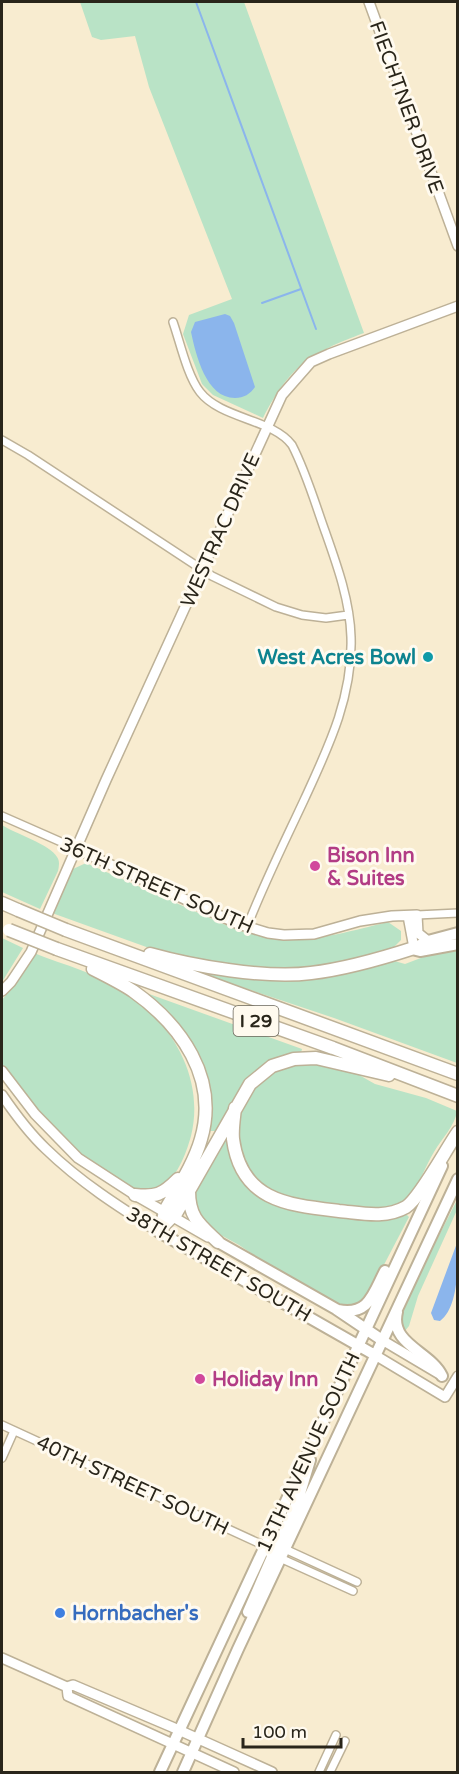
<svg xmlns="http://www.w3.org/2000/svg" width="459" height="1774" viewBox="0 0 459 1774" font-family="'Varela Round',sans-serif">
	<rect width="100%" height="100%" fill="#f8ecd0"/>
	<path fill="#b9e3c6" d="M80,2H244L364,333C310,353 290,366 263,418L213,395L202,384L183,334L189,315L232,299L149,87L135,36L101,40L92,37Z
		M2,825C14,833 51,845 57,857C60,861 59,866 58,871L40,909L2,892Z
		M86,863L237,930C297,948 330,936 388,922L401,931V940L393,948L321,969L267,971L210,963L163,953L52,913L73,869Z
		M2,938L23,948L2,982Z
		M457,950V1063L334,1018L200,973V969L282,979H315L355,972L391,960L405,964L426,956Z
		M34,953C64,965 99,974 126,992C173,1024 205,1079 191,1136C186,1154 176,1181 158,1189C152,1192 143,1193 136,1190C129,1188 123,1183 117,1179C77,1155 46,1123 18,1086C13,1080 5,1072 2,1064C0,1055 2,1012 2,1000L18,980Z
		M149,994L302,1049L301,1053L280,1058L217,1131H207L205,1075L147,998Z
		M300,1063H317L352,1071L375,1084L426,1098L457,1111C455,1126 442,1138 434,1152C416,1182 417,1207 374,1209C353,1207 332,1204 310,1202C302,1201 291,1201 283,1198C233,1175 218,1111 266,1076C276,1068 288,1066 300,1063Z
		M223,1137L229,1138L266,1200L404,1212L409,1217L365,1301L359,1305L343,1308L280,1273L239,1245L208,1228L198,1217L192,1199L197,1181Z
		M457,1200V1210L418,1296L409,1326L404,1332L400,1325L402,1314L424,1265Z"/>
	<path fill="#8bb5ec" d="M225,314L230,316L234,323L255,387C250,394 244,398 235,398C206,398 196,355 191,332L195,322Z
		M457,1243C458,1264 459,1307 440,1321L434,1320L431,1313Z"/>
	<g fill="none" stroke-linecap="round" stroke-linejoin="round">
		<path stroke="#8bb5ec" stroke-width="2" d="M196,2L316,329
			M262,303L301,289"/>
		<defs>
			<path id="street" d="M173,322C180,342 187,375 200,392C221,419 273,419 292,445C306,472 315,503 325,531C337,565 350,601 351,637C353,696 329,746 305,798C285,841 264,883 247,927
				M2,440L28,455L212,576L276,607L302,615L326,618L348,615
				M2,816L77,849
				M417,915L458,913
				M2,1425L265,1546
				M2,1458L14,1431
				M285,1549L357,1582
				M280,1558L353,1591
				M319,1772L336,1735
				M330,1772L345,1741"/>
			<path id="secondary" d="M369,2L458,246
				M77,849L238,924L268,933L284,935L314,934L360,921L392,916L417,915L418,933L428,941
				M408,916L414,948
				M2,991L11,982L31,952L106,780L282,395L311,362L329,354L458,306
				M2,1071L35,1114L78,1158L135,1195L208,1237
				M2,1095C15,1114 29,1133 46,1149C80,1182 119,1207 159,1232L174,1217
				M382,1340L441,1375
				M375,1355L445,1397L458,1376
				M2,1658L67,1687L73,1685L172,1727L272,1772
				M67,1687L68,1696L234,1772"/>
			<path id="primary" d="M414,948L428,941L458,933
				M416,950L420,951L458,944
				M164,1212L159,1232L375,1355
				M218,1242L336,1309L382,1340
				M338,1310C369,1316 373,1294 385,1271
				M397,1312C389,1344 431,1352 442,1376
				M280,1556L279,1544L298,1500L310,1460
				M248,1612L272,1557L270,1548L265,1546
				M160,1772L442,1166
				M183,1772L238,1649L458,1179"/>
			<path id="highway" d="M2,903L18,910
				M66,930L458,1074
				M57,949L333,1048L458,1096
				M150,954C193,966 266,979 311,973C346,969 380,959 414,948
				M93,969C107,976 121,983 133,991C181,1025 219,1078 201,1139C194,1164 177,1189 164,1212
				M235,1108C234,1118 232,1129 233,1139C241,1201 288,1205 339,1211C361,1213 385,1219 406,1207C420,1198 446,1149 458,1132
				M189,1191C189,1218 200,1225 218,1242
				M135,1195C156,1197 162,1195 178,1179
				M174,1217L250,1084L272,1066L294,1059L316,1058L389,1075"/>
		</defs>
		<use href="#street" stroke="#bdb197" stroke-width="10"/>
		<use href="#secondary" stroke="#bdb197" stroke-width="12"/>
		<use href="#primary" stroke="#bdb197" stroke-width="14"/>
		<use href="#highway" stroke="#bdb197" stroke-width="15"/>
		<use href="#street" stroke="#fff" stroke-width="7"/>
		<use href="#secondary" stroke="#fff" stroke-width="9"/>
		<use href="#primary" stroke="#fff" stroke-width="10"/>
		<use href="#highway" stroke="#fff" stroke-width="12"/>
		<defs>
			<path id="highway-bridge" d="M18,910L66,930
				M9,930L57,949"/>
		</defs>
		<use href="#highway-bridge" stroke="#bdb197" stroke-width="15" stroke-linecap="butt"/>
		<use href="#highway-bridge" stroke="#fff" stroke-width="12"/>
	</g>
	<circle fill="#0f9aa8" stroke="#fffaef" stroke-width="2" cx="428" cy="657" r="6"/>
	<g fill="#d1479c" stroke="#fffaef" stroke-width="2">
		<circle cx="315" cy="866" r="6"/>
		<circle cx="200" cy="1379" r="6"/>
	</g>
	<circle fill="#3f7fe0" stroke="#fffaef" stroke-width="2" cx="60" cy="1613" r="6"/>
	<g text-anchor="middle" stroke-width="6" stroke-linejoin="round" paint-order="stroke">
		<rect fill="#fffaef" stroke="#69655a" stroke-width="1.5" x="233.5" y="1006" width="45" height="30" rx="4.5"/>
		<g font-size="18" font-weight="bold" fill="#29251a">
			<text x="256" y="1027">I 29</text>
		</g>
		<g font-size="20" fill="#29251a" stroke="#fffaef">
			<text transform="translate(407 107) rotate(70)" y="7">FIECHTNER DRIVE</text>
			<text transform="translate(220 530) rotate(-66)" y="7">WESTRAC DRIVE</text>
			<text transform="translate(157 885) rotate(24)" y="7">36TH STREET SOUTH</text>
			<text transform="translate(219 1264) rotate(30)" y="7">38TH STREET SOUTH</text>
			<text transform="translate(308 1452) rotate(-65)" y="7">13TH AVENUE SOUTH</text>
			<text transform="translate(133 1485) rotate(25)" y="7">40TH STREET SOUTH</text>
		</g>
		<g font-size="20" font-weight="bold" fill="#0d838f" stroke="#fffaef" text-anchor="end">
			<text x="416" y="664">West Acres Bowl</text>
		</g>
		<g font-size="20" font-weight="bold" fill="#b23c85" stroke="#fffaef" text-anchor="start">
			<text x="327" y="862">Bison Inn<tspan x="327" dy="23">&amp; Suites</tspan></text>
			<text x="212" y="1386">Holiday Inn</text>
		</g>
		<g font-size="20" font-weight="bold" fill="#366cbe" stroke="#fffaef" text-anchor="start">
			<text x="72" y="1620">Hornbacher's</text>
		</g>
	</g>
	<rect width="459" height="1774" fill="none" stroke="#29251a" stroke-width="6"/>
	<path d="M243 1738v9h98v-9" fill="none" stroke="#29251a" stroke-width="3"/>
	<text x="252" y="1738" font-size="18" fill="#29251a" stroke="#fffaef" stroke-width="4.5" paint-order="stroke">100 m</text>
</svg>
